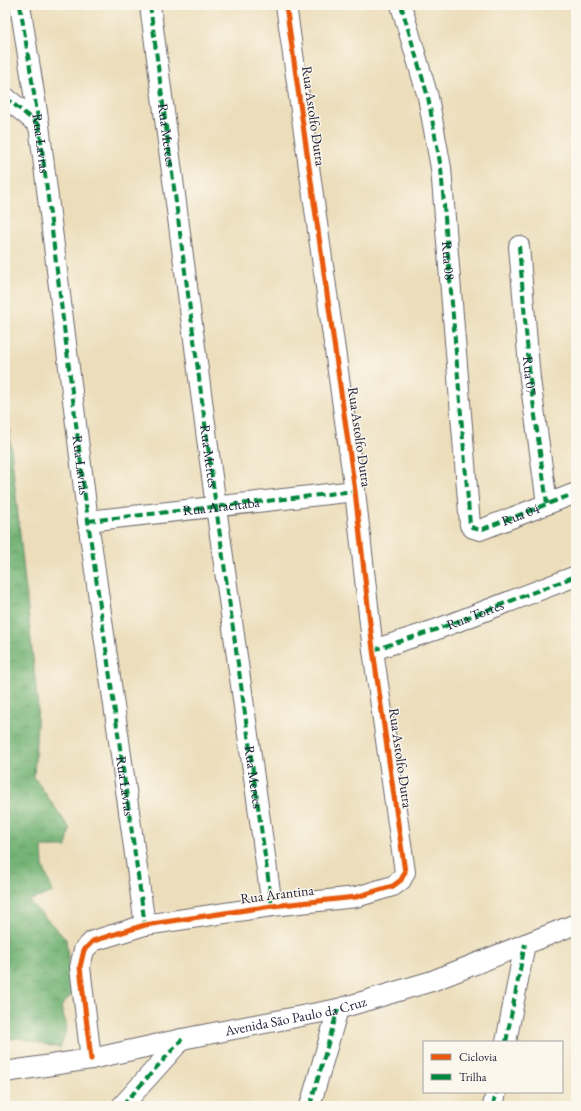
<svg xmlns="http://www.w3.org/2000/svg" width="581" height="1111" viewBox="0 0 581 1111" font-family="'EB Garamond',serif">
	<defs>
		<pattern id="forest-crowns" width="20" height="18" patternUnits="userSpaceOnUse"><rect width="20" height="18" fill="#74b476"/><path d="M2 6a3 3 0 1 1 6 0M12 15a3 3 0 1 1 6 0" fill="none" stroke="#5f9262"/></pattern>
	</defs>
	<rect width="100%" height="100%" fill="#fbf7ec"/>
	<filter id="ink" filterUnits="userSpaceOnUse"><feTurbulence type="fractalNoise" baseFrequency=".025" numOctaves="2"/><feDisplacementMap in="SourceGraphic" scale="8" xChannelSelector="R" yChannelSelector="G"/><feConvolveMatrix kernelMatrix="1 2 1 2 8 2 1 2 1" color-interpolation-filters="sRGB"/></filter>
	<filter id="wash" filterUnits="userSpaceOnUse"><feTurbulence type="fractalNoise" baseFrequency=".012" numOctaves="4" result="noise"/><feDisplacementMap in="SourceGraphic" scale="16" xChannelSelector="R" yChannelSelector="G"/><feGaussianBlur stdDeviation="0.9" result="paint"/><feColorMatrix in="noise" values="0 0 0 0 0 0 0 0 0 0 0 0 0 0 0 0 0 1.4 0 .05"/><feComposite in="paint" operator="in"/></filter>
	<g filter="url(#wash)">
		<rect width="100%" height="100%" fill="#ecdebb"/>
		<path fill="url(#forest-crowns)" stroke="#4b6b58" d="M5,390L38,707L34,777L70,829L66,847H42L43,866L53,892L29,901L66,939L72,994L61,1007L67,1028L60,1048L19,1038L5,1040Z"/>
	</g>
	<g filter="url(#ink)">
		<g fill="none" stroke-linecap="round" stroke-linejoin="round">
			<defs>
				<g id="minor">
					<path id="s1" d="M20,5L39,125L88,521L145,925"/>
					<path id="s2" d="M150,5L216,507L272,906"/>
					<path d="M401,5L428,97L441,168L470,525L473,528L480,530L576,493"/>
					<path d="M5,97L39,125"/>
					<path d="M519,246L530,379L547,504"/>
					<path id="s3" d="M88,521L355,491"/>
					<path id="s4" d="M373,650L435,630L576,576"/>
					<path d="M506,1042L525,944"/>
					<path d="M91,1059L80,967L84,950L93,941L145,925L272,906L356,897L393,886L401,880L405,872L373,650L355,491L286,5"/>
					<path id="s5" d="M5,1072L91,1059L182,1039L338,1009L432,981L576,924"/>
					<path d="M122,1106L182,1039"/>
					<path d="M310,1106L338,1009"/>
					<path d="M493,1106L496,1092"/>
				</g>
			</defs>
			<use href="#minor" stroke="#696468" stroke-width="22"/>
			<use href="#minor" stroke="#fff" stroke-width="20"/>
			<g stroke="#00873e" stroke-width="4" stroke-dasharray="8 4" stroke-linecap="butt">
				<path d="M20,5L39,125L88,521L145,925L149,924"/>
				<path d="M150,5L216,507L272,906"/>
				<path id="s6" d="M401,5L428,97L441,168L470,525L473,528L480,530L576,493"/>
				<path d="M5,97L39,125"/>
				<path id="s7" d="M519,246L530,379L547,504"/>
				<path d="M88,521L355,491"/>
				<path d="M373,650L435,630L576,576"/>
				<path d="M506,1042L525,944"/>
				<path d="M122,1106L182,1039"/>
				<path d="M310,1106L338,1009"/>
				<path d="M493,1106L496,1092"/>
			</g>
			<defs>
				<path id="cycleway" d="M91,1059L80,967L84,950L93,941L145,925L272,906L356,897L393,886L401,880L405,872L373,650L355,491L286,5"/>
			</defs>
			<use href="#cycleway" stroke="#fbf7ec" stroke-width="8"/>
			<use href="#cycleway" stroke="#e8590c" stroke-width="5"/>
		</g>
	</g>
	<g text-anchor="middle" stroke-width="3" stroke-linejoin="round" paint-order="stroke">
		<g font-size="14" fill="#22223b" stroke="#fbf7ec">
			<text transform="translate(314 116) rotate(82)" y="5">Rua Astolfo Dutra</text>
			<text dy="5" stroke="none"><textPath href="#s2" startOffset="131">Rua Merces</textPath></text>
			<text dy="5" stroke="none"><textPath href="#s1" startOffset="140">Rua Lavras</textPath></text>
			<text dy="5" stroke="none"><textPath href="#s6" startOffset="261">Rua 08</textPath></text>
			<text dy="5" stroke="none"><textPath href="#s7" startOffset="130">Rua 07</textPath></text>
			<text transform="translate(360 437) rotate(82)" y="5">Rua Astolfo Dutra</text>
			<text dy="5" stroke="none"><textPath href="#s2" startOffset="455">Rua Merces</textPath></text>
			<text dy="5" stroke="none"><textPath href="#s1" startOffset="464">Rua Lavras</textPath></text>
			<text dy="5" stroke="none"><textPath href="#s3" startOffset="134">Rua Aracitaba</textPath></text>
			<text dy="5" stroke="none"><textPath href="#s6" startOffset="581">Rua 04</textPath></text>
			<text dy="5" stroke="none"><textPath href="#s4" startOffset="108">Rua Torres</textPath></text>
			<text transform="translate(401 758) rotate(82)" y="5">Rua Astolfo Dutra</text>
			<text dy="5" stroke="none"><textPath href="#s2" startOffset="779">Rua Merces</textPath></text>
			<text dy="5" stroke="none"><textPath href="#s1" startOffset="788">Rua Lavras</textPath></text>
			<text transform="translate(277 894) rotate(-7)" y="5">Rua Arantina</text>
			<text dy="5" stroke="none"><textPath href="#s5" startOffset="296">Avenida São Paulo da Cruz</textPath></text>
		</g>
	</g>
	<rect width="581" height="1111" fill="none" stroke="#fbf7ec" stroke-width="20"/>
	<rect x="423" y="1041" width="140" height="52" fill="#fbf7ec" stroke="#a4a2a5"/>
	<rect x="431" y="1054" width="20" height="6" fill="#e8590c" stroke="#a4a2a5"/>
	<text x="459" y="1061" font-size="12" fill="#22223b">Ciclovia</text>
	<rect x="431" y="1074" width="20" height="6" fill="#00873e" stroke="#a4a2a5"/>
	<text x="459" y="1081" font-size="12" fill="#22223b">Trilha</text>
</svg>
